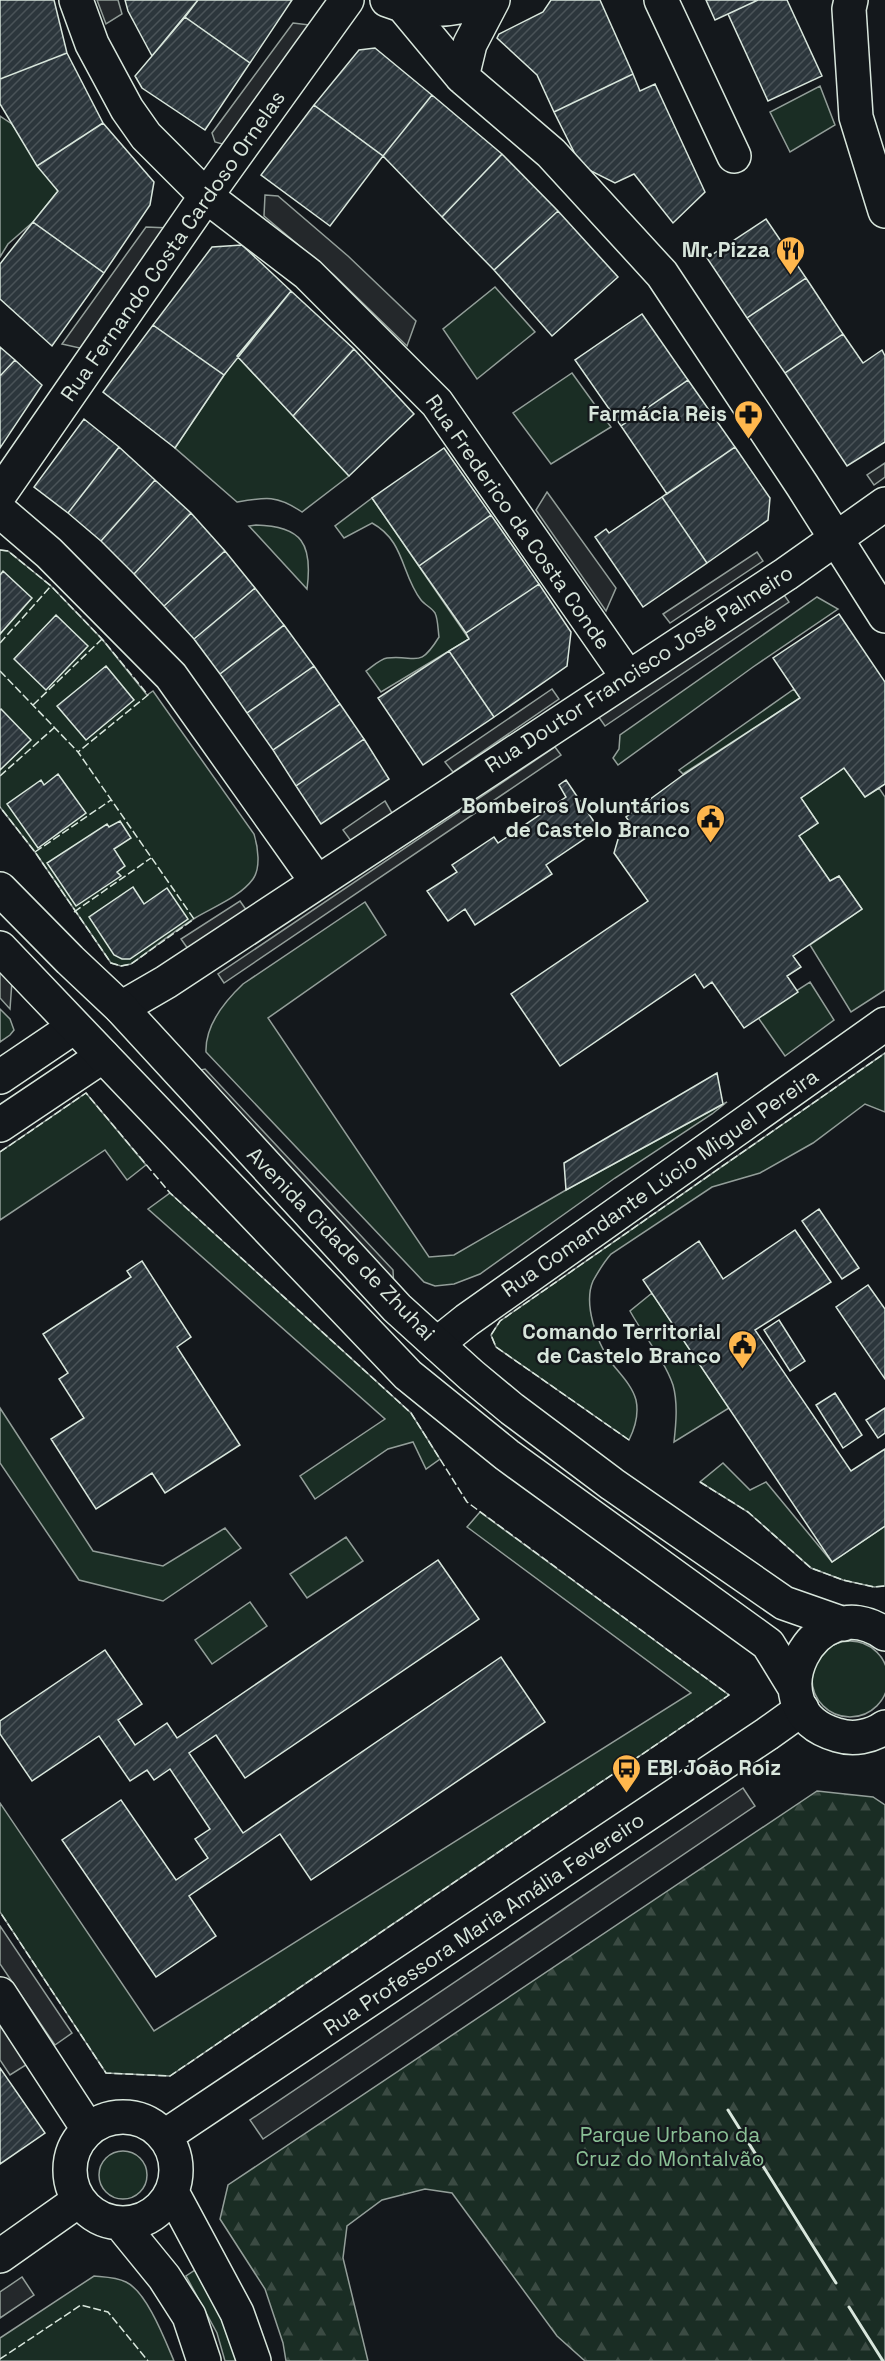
<svg xmlns="http://www.w3.org/2000/svg" width="885" height="2361" viewBox="0 0 885 2361" font-family="'Space Grotesk',sans-serif">
	<defs>
		<pattern id="forest-firs" width="22" height="20" patternUnits="userSpaceOnUse" patternTransform="scale(1.5)"><rect width="22" height="20" fill="#1a2d24"/><path d="M5 1l3.5 6h-7zM16 11l3.5 6h-7z" fill="#3b4b43"/></pattern>
		<pattern id="building-hatch" width="6" height="6" patternUnits="userSpaceOnUse" patternTransform="scale(1.5)"><rect width="6" height="6" fill="#2c363c"/><path d="M-1 1l2-2M0 6l6-6M5 7l2-2" fill="none" stroke="#4a5358"/></pattern>
	</defs>
	<rect width="100%" height="100%" fill="#14181c"/>
	<path fill="#1a2d24" stroke="#939e99" stroke-width="1.5" d="M820,86L835,125L790,152L770,112Z
		M0,116L12,124L58,191L33,222L8,244L0,257Z
		M495,287L535,332L477,379L443,329Z
		M237,356L349,476L302,512C277,495 266,497 237,502L175,448Z
		M572,373L611,427L551,464L513,413Z
		M372,498L469,639L381,692L366,671C372,667 380,659 387,658C416,654 418,671 439,637C438,630 438,619 435,613C432,608 425,605 421,600C401,574 405,541 372,523L344,538L335,526Z
		M256,525C302,526 313,544 307,589L249,526Z
		M0,550L8,551L51,586L102,639L147,695L153,691L254,834C258,847 261,868 253,879C240,897 213,907 195,918C173,932 152,949 131,964L121,966L111,963L35,852L0,807Z
		M817,597L838,609L753,667L618,765L613,758L619,749L620,735Z
		M794,689L800,698L683,774L679,770Z
		M844,768L865,797L879,788L885,797V990L851,1012L810,945L862,909L839,876L830,881L799,836L818,823L801,798Z
		M365,902L386,935L268,1018L429,1257L454,1255L566,1190L727,1102L712,1114L615,1178L480,1274L454,1284L435,1286L424,1282L206,1052C205,1026 225,1001 243,984Z
		M810,982L834,1020L785,1056L757,1016Z
		M0,1009L10,1019L14,1030L10,1035L0,1042Z
		M885,1053V1112L865,1104L813,1143L760,1173L712,1187L611,1254C604,1262 598,1272 593,1281C583,1304 597,1342 610,1361C619,1373 632,1385 636,1400C639,1414 635,1428 629,1440L496,1347L491,1335L500,1321Z
		M86,1093L146,1165L127,1180L105,1150L0,1220V1152Z
		M170,1193L411,1413L440,1459L426,1469L413,1442L388,1449L315,1499L300,1476L385,1419L148,1209Z
		M652,1293L729,1408L674,1442C676,1424 678,1403 673,1385C664,1359 643,1335 630,1311Z
		M0,1408L93,1551L163,1566L225,1528L241,1548L163,1601L79,1580L0,1463Z
		M723,1463L750,1490L766,1482L832,1562L885,1526V1586L874,1587L843,1580L811,1568L748,1512L700,1482Z
		M480,1512L729,1695L170,2076L106,2073L0,1912V1803L154,2031L691,1693L467,1527Z
		M346,1537L363,1561L307,1598L290,1574Z
		M250,1602L267,1626L212,1664L195,1640Z
		M812 1679a38 38 0 1 1 76 0a38 38 0 1 1-76 0Z
		M99 2175a24 24 0 1 1 48 0a24 24 0 1 1-48 0Z
		M195,2270L227,2329L236,2361H225L217,2333L186,2276Z
		M94,2276C104,2277 116,2277 126,2282C147,2292 165,2340 174,2361H0V2338Z"/>
	<path fill="url(#forest-firs)" stroke="#939e99" stroke-width="1.5" d="M817,1791L873,1797L885,1805V2361H585L557,2336L452,2193L425,2189L382,2200L347,2226L343,2258L368,2361H286L283,2343L265,2289L220,2219L228,2185Z"/>
	<path fill="#24282b" stroke="#939e99" stroke-width="1.5" d="M97,0H118L122,14L106,24Z
		M293,23L318,26L233,147L215,142L212,133Z
		M265,195L278,196L348,256L416,321L407,346L334,275L264,216Z
		M146,227L169,228L84,349L62,344Z
		M885,463V477L874,485L867,475Z
		M547,492L616,588L606,611L536,510Z
		M757,552L763,561L670,623L663,614Z
		M782,592L789,602L605,726L598,716Z
		M552,689L559,699L453,772L445,762Z
		M555,747L561,755L224,983L218,974Z
		M385,801L392,813L351,841L343,830Z
		M240,901L247,911L188,949L181,939Z
		M0,969L12,981L10,1009L0,998Z
		M205,1069L393,1270L394,1291L188,1073Z
		M743,1788L755,1806L263,2139L250,2120Z
		M0,1926L72,2033L55,2045L0,1964Z
		M0,2020L29,2063L10,2075L0,2060Z
		M22,2277L34,2295L0,2318V2292Z"/>
	<path fill="url(#building-hatch)" stroke="#d8e6dc" stroke-width="1.5" d="M0,0H54L67,53L0,79Z
		M125,0H198L152,56L128,11Z
		M198,0H292L250,63L185,17Z
		M551,0H600L633,74L554,112L537,75L497,38L499,34L543,12Z
		M706,0H758L715,20Z
		M758,0H787L822,76L768,101L728,14Z
		M185,17L250,63L205,130L142,88L135,76Z
		M375,48L432,95L383,156L314,105L359,50Z
		M67,53L103,123L37,166L0,104V79Z
		M633,74L640,91L655,84L705,192L673,223L634,174L615,183L581,166L554,112Z
		M432,95L502,154L442,217L383,156Z
		M314,105L383,156L330,226L261,175Z
		M103,123L154,182L150,205L104,273L33,222L58,191L37,166Z
		M502,154L558,211L494,270L442,217Z
		M558,211L618,277L552,336L494,270Z
		M766,219L806,278L747,318L707,258Z
		M33,222L104,273L52,346L0,299V264Z
		M242,245L291,291L224,375L153,325L212,247Z
		M806,278L843,334L785,373L747,318Z
		M291,291L354,349L293,416L237,356Z
		M642,314L688,380L621,426L575,360Z
		M153,325L224,375L175,448L103,392Z
		M843,334L863,363L882,350L885,356V442L847,466L785,373Z
		M0,347L15,360L0,376Z
		M354,349L414,414L349,476L293,416Z
		M15,360L42,385L0,448V376Z
		M688,380L735,447L667,494L621,426Z
		M84,419L119,447L68,513L34,487Z
		M119,447L155,480L101,541L68,513Z
		M735,447L770,498L768,520L707,563L662,497Z
		M444,448L491,515L419,566L372,498Z
		M155,480L191,513L134,574L101,541Z
		M662,497L707,563L643,607L595,537L606,529L609,533Z
		M191,513L225,551L164,606L134,574Z
		M491,515L539,584L466,633L419,566Z
		M225,551L255,588L194,639L164,606Z
		M3,571L32,598L0,634V575Z
		M539,584L571,632L567,666L494,717L449,651L469,639L466,633Z
		M255,588L284,625L220,674L194,639Z
		M839,614L885,682V784L865,797L844,768L801,798L818,823L799,836L830,881L839,876L862,909L793,956L801,967L787,976L798,992L744,1028L712,982L704,988L695,974L560,1066L511,994L648,901L614,853L621,829L630,823L626,817L683,775L800,698L773,658Z
		M56,615L88,646L46,690L14,659Z
		M284,625L314,666L247,713L220,674Z
		M449,651L494,717L423,765L378,698Z
		M106,666L134,700L86,740L57,706Z
		M314,666L340,704L273,750L247,713Z
		M340,704L364,739L296,786L273,750Z
		M1,709L31,740L0,770V710Z
		M364,739L389,779L321,824L296,786Z
		M58,774L86,813L38,848L7,804L41,780L44,785Z
		M566,780L599,829L546,865L552,874L475,925L465,909L448,921L427,891L457,872L452,865L494,837L498,843L566,797L559,785Z
		M120,821L131,838L114,849L125,866L117,872L121,876L76,906L47,863L107,824L109,827Z
		M133,887L144,904L167,888L188,919L130,959H122L114,955L89,917Z
		M717,1073L723,1104L566,1190L564,1163Z
		M819,1209L859,1268L842,1279L802,1221Z
		M795,1230L831,1282L755,1330L851,1471L885,1449V1526L832,1562L643,1280L699,1241L723,1279Z
		M142,1261L191,1337L177,1347L240,1445L165,1493L152,1473L96,1509L51,1439L84,1418L59,1379L68,1373L43,1334L131,1277L127,1271Z
		M868,1285L885,1309V1379L836,1307Z
		M779,1320L805,1361L790,1371L764,1330Z
		M835,1393L862,1435L843,1448L816,1405Z
		M885,1408V1433L878,1438L866,1420Z
		M438,1560L479,1619L245,1778L216,1735L189,1753L243,1833L501,1657L545,1722L311,1880L280,1834L189,1896L216,1936L156,1977L62,1840L121,1800L176,1880L208,1858L195,1839L210,1829L170,1769L154,1780L147,1770L130,1781L99,1736L32,1781L0,1734V1721L105,1650L142,1704L118,1720L135,1745L167,1723L177,1738Z
		M0,2068L45,2133L0,2164Z"/>
	<g fill="none" stroke-linecap="round" stroke-linejoin="round">
		<defs>
			<path id="minor" d="M76,0L92,44L127,109L146,136L206,196L308,274L437,403L627,676
				M387,0C417,12 451,13 481,0
				M493,0L470,44L462,77L551,153L662,274L802,485L885,616
				M661,0L734,156
				M851,0L849,9L856,117L885,211
				M403,6L462,77
				M0,494L206,196L347,0
				M0,511L49,553L171,676L317,882
				M121,1008L166,982L786,574L885,504
				M0,1077L74,1027
				M0,1125L103,1056
				M437,1344L467,1320L885,1024
				M0,1994L88,2129
				M70 2170a53 53 0 1 1 106 0a53 53 0 1 1-106 0Z
				M165,2136L767,1734L802,1709
				M172,2192L237,2313L254,2361
				M120,2223L164,2277L189,2316L204,2361
				M0,2256L78,2201"/>
			<path id="major" d="M0,889L70,960L121,1008L397,1308L471,1375L512,1409L612,1484L784,1603L844,1624
				M0,948L408,1375L507,1455L768,1644L795,1688
				M885,1634C814,1584 750,1710 837,1735C853,1740 871,1737 885,1727"/>
		</defs>
		<use href="#minor" stroke="#d8e6dc" stroke-width="36"/>
		<use href="#major" stroke="#d8e6dc" stroke-width="36"/>
		<use href="#minor" stroke="#14181c" stroke-width="33"/>
		<use href="#major" stroke="#14181c" stroke-width="33"/>
		<path stroke="#d8e6dc" stroke-width="1.5" stroke-dasharray="8 3" stroke-linecap="butt" d="M0,550L8,551L51,586L102,639L148,695L78,752L194,919L131,964L121,966L111,963L35,852L0,807
			M0,643L51,586
			M0,671L78,752
			M33,705L102,639
			M0,776L55,727
			M35,852L111,800
			M74,912L151,858
			M0,1152L86,1093L170,1193L411,1413L467,1502L729,1695L170,2076L106,2073L0,1912
			M629,1440L496,1347L491,1335L500,1321L885,1053
			M700,1482L748,1512L811,1568L843,1580L874,1587L885,1586
			M0,2359L81,2305L108,2312L148,2361"/>
		<path stroke="#d8e6dc" stroke-width="3" d="M728,2110L836,2283
			M849,2307L883,2361"/>
	</g>
	<defs>
		<symbol id="restaurant-pin" viewBox="-11 -11 22 30"><path d="M0 17L-7.5 6A9.5 9.5 0 1 1 7.5 6Z" fill="#ffb74d" stroke="#14181c"/><path d="M-5-6h1v4h1v-4h1v4h1v-4h1v5L-1.5 .5V6h-2V.5L-5-1ZM5-6V6H3V1.5H1.5Q1.5-4 5-6Z" fill="#111"/></symbol>
		<symbol id="pharmacy-pin" viewBox="-11 -11 22 30"><path d="M0 17L-7.5 6A9.5 9.5 0 1 1 7.5 6Z" fill="#ffb74d" stroke="#14181c"/><path d="M-2-6h4v4h4v4h-4v4h-4v-4h-4v-4h4Z" fill="#111"/></symbol>
		<symbol id="civic-pin" viewBox="-11 -11 22 30"><path d="M0 17L-7.5 6A9.5 9.5 0 1 1 7.5 6Z" fill="#ffb74d" stroke="#14181c"/><path d="M-.6-6.5H3V-4.5H.6V-3L4-1V1h2V6H-6V1h2V-1L-.6-3ZM-1.2 2.5V6h2.4V2.5Z" fill="#111"/></symbol>
		<symbol id="bus-pin" viewBox="-11 -11 22 30"><path d="M0 17L-7.5 6A9.5 9.5 0 1 1 7.5 6Z" fill="#ffb74d" stroke="#14181c"/><path d="M-5-6H5V4H4V6H2V4H-2V6H-4V4H-5ZM-3.5-4V0h7V-4ZM-3.5 1.2v1.5H-2V1.2ZM2 1.2v1.5H3.5V1.2Z" fill="#111"/></symbol>
	</defs>
	<g fill-rule="evenodd">
		<use href="#restaurant-pin" x="774" y="234" width="33" height="45"/>
		<use href="#pharmacy-pin" x="732" y="398" width="33" height="45"/>
		<use href="#civic-pin" x="694" y="802" width="33" height="45"/>
		<use href="#civic-pin" x="726" y="1328" width="33" height="45"/>
		<use href="#bus-pin" x="610" y="1752" width="33" height="45"/>
	</g>
	<g text-anchor="middle" stroke-width="4.5" stroke-linejoin="round" paint-order="stroke">
		<g font-size="21" fill="#d8e6dc" stroke="#14181c">
			<text transform="translate(173 246) rotate(-55)" y="7">Rua Fernando Costa Cardoso Ornelas</text>
			<text transform="translate(518 522) rotate(55)" y="7">Rua Frederico da Costa Conde</text>
			<text transform="translate(639 669) rotate(-33)" y="7">Rua Doutor Francisco José Palmeiro</text>
			<text transform="translate(660 1183) rotate(-35)" y="7">Rua Comandante Lúcio Miguel Pereira</text>
			<text transform="translate(341 1244) rotate(46)" y="7">Avenida Cidade de Zhuhai</text>
			<text transform="translate(484 1924) rotate(-34)" y="7">Rua Professora Maria Amália Fevereiro</text>
		</g>
		<g font-size="21" font-weight="bold" fill="#d8e6dc" stroke="#14181c" text-anchor="end">
			<text x="770" y="257">Mr. Pizza</text>
			<text x="727" y="421">Farmácia Reis</text>
			<text x="690" y="813">Bombeiros Voluntários<tspan x="690" dy="24">de Castelo Branco</tspan></text>
			<text x="721" y="1339">Comando Territorial<tspan x="721" dy="24">de Castelo Branco</tspan></text>
			<text x="647" y="1775" text-anchor="start">EBI João Roiz</text>
		</g>
		<g font-size="21" fill="#8ac095" stroke="#14181c">
			<text x="670" y="2142">Parque Urbano da<tspan x="670" dy="24">Cruz do Montalvão</tspan></text>
		</g>
	</g>
</svg>
